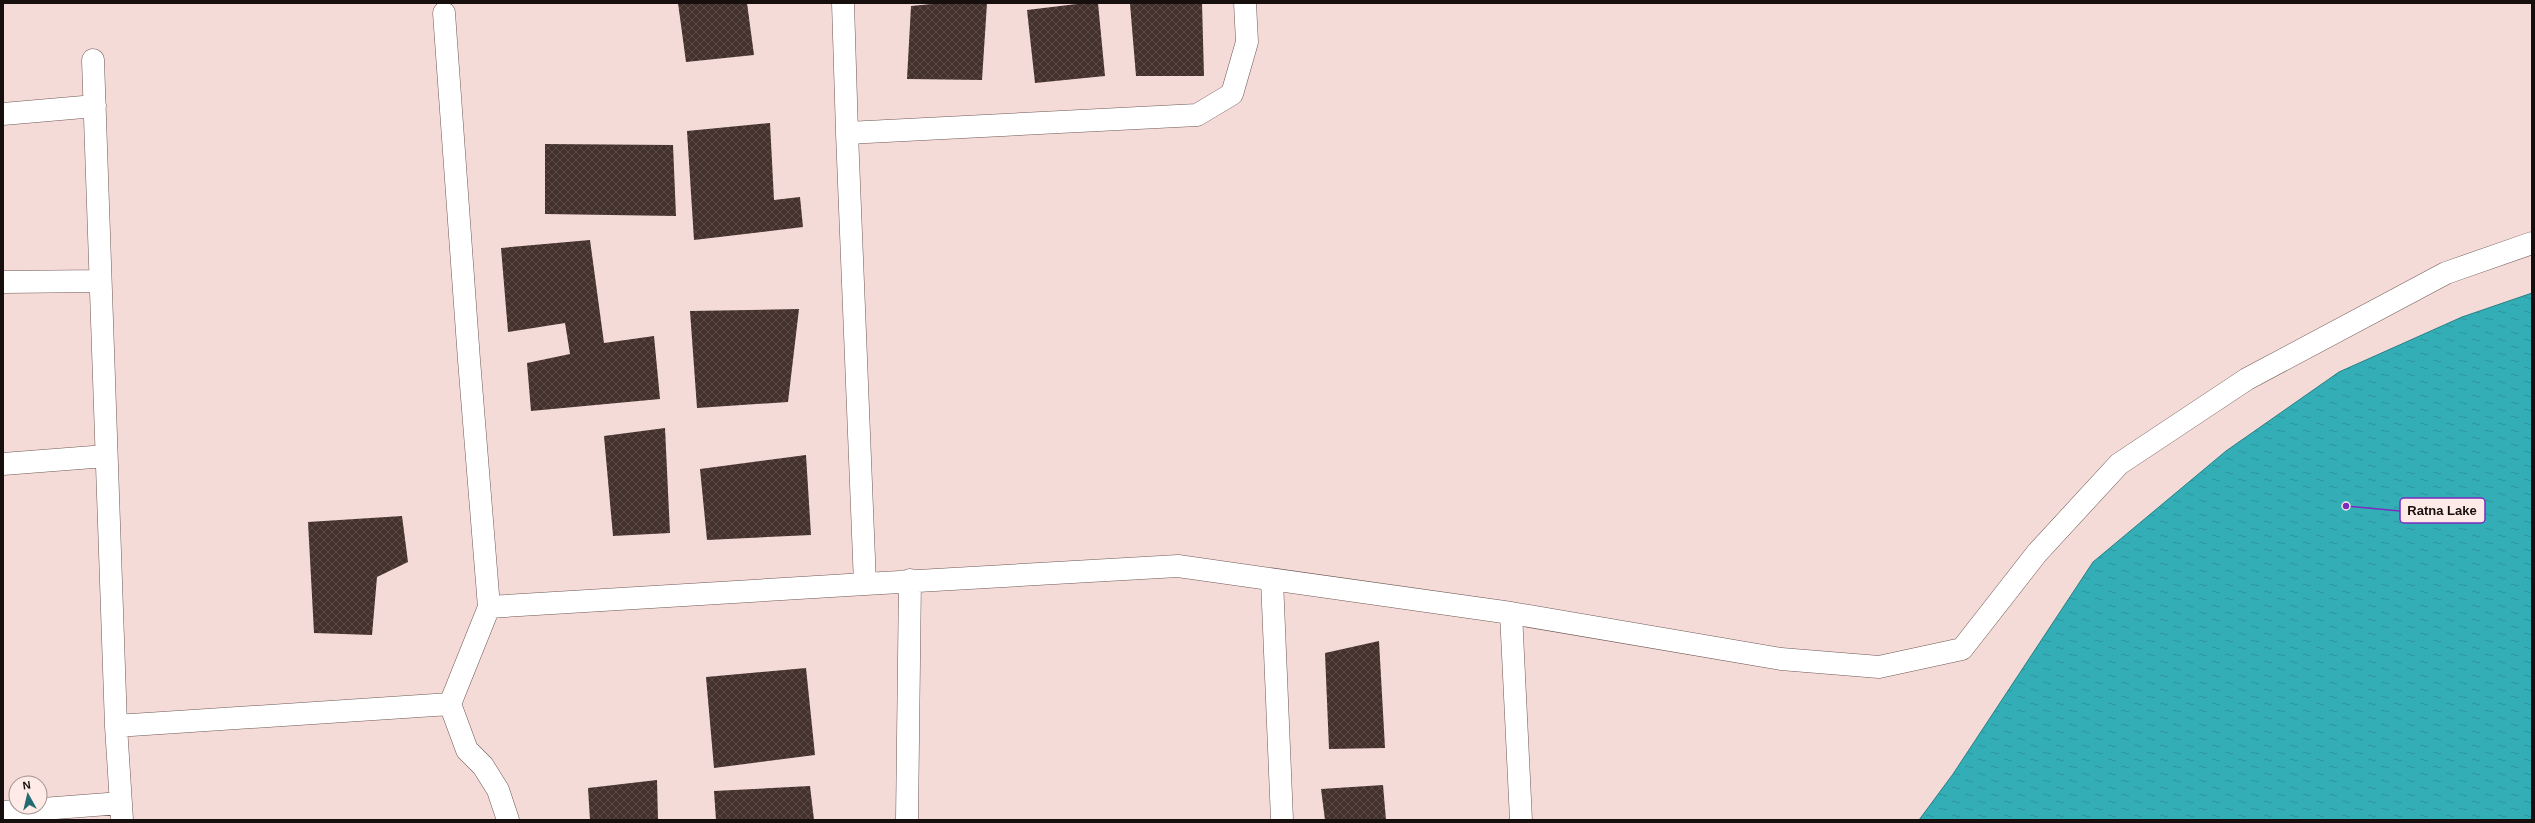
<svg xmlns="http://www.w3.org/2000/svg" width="2535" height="823" font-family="Arial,sans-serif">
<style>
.water{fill:url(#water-ripples);stroke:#2b7e83}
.building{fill:url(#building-cross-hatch)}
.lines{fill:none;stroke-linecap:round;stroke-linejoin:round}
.street-casing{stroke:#6e5855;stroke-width:23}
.street{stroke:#fff;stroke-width:22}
.leader{fill:none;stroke:#7b2cbf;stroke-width:1.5}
.callout-dot{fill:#7b2cbf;stroke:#feeae6;stroke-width:1.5}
.callout{fill:#feeae6;stroke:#7b2cbf;stroke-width:1.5}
.callout-label{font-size:13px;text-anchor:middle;font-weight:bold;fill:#170f0d}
</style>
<defs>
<pattern id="water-ripples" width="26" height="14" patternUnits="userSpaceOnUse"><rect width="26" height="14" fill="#33aeb6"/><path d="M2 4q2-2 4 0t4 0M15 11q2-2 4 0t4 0" fill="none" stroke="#2c949b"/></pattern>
<pattern id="building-cross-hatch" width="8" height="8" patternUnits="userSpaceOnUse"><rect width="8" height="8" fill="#44312d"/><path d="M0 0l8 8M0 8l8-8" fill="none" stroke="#5b4c48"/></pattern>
</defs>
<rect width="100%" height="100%" fill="#f5dbd7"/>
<!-- water -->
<path class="water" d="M2532 293V820H1919L1953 774 2093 562 2226 451 2339 372 2462 317Z"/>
<!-- building -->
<path class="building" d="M678 3H747L754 55 686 62Z
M942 3H987L982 80 907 79 911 6Z
M1085 3H1098L1105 76 1035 83 1027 10Z
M1140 3H1202L1204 76H1136L1130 4Z
M770 123 774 200 800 197 803 227 694 240 687 131Z
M545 144 673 145 676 216 545 214Z
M590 240 604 343 654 336 660 399 531 411 527 363 570 354 565 323 508 332 501 248Z
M799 309 788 402 697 408 690 311Z
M665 428 670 533 613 536 604 436Z
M806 455 811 535 707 540 700 469Z
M402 516 408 562 377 577 372 635 314 633 308 522Z
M1379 641 1385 748 1329 749 1325 653Z
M806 668 815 755 714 768 706 677Z
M657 780 658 820H590L588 788Z
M1383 785 1386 820H1325L1321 789Z
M810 786 814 820H716L714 791Z"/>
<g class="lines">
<defs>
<path id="street" d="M843 3 847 133
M1245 3 1247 42 1232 94 1197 115 847 133 865 584 1178 566 1511 613 1781 659 1879 667 1962 649 2037 553 2119 464 2247 379 2446 273 2532 243
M93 60 116 726
M3 114 95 106
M3 282 100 281
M3 464 106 456
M1272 580 1282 820
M489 607 865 584
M1511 613 1521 820
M450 704 467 750 483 766 498 790 508 820
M3 812 121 803
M122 820 116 726 450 704 489 607 469 360 444 13
M907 820 910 580"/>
</defs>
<!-- street casing -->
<use href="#street" class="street-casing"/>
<!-- street -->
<use href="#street" class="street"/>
</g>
<!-- callouts -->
<path class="leader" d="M2346 506L2400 511"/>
<circle class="callout-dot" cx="2346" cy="506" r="4"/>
<rect class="callout" x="2400" y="498" width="85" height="25" rx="4"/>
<g class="callout-label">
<text x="2442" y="515">Ratna Lake</text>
</g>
<!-- border -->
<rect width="2535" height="823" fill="none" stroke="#170f0d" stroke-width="8"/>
<!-- north arrow -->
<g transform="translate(28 795) rotate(352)"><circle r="19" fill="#feeae6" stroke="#a2928f"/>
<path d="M0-3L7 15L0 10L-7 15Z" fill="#216c71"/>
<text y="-6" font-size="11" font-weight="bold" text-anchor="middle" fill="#170f0d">N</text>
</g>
</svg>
